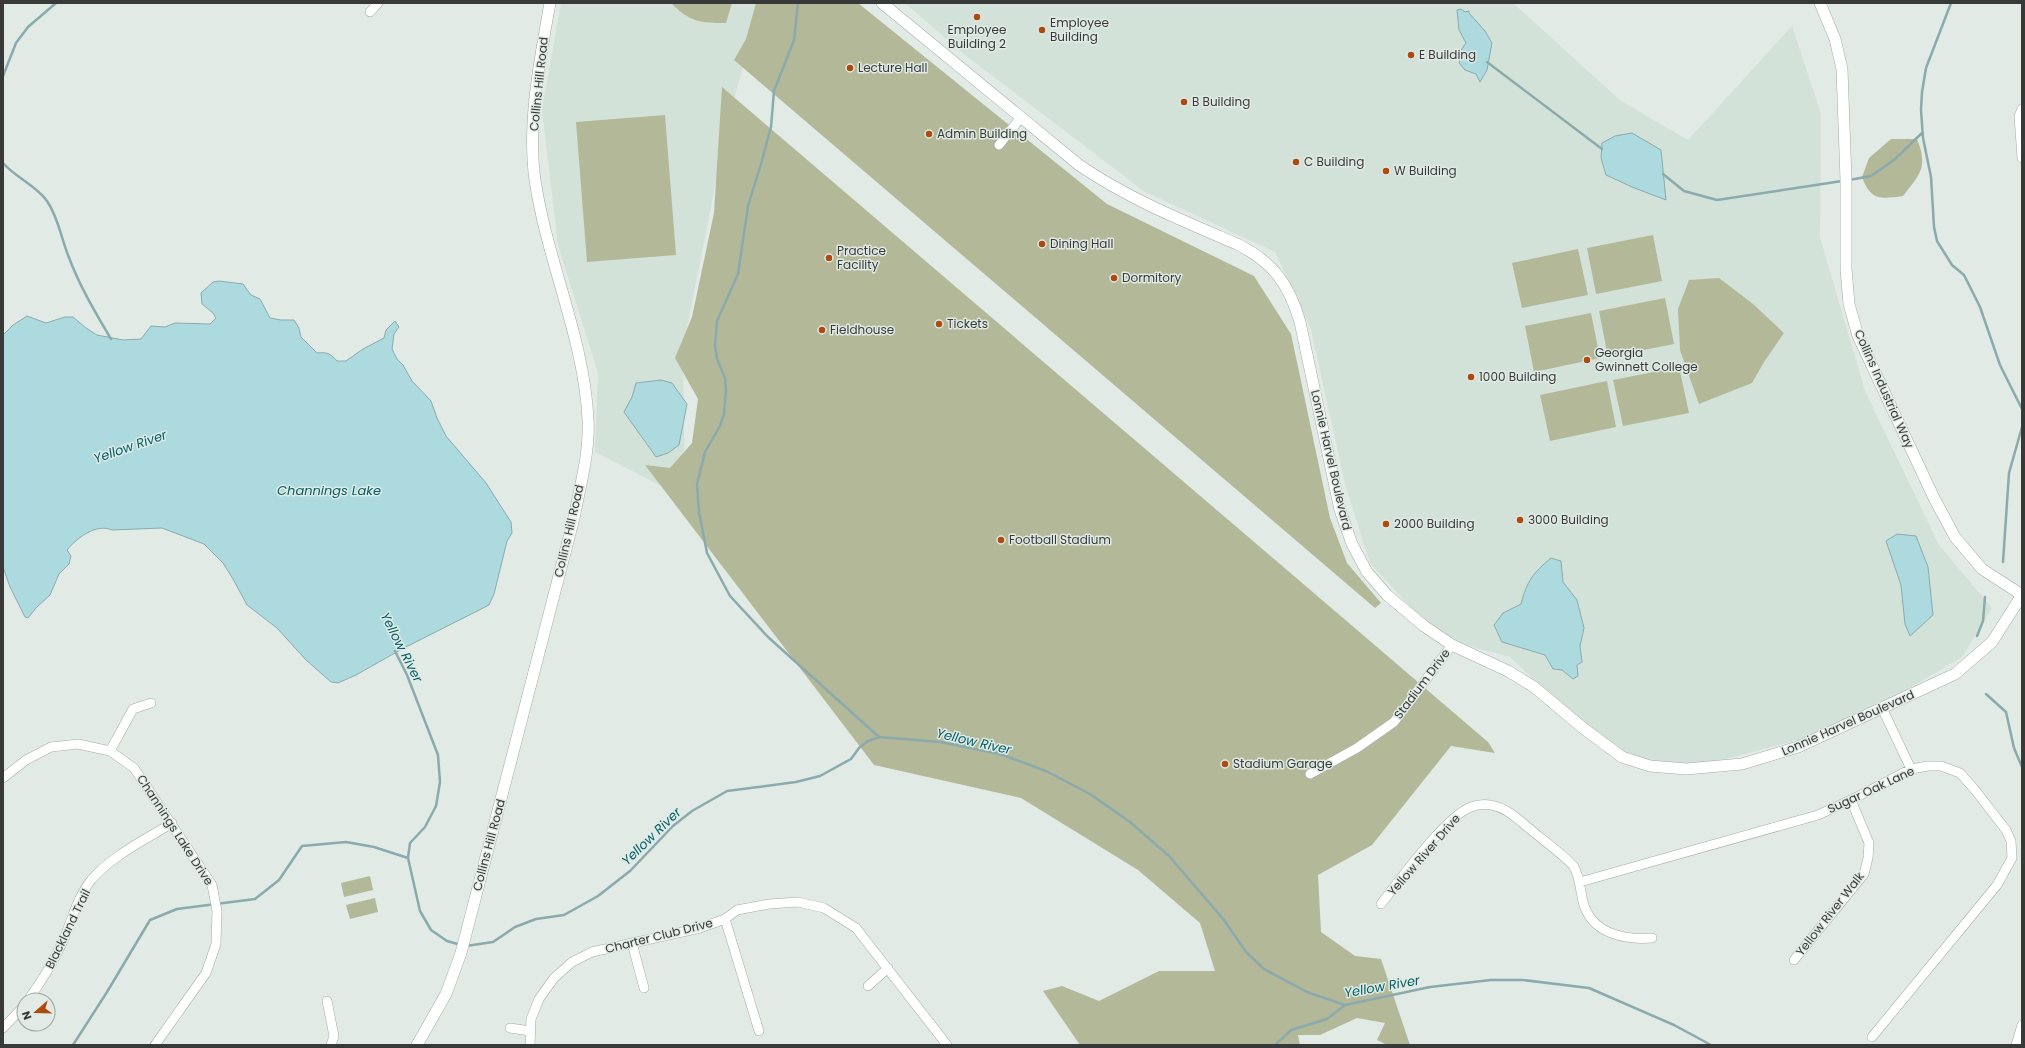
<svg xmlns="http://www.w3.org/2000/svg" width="2025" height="1048" font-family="Poppins,sans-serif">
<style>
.built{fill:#d2e2d8}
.green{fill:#b3b899}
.water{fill:#addadf;stroke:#8aaaad}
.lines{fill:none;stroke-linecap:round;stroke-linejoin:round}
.stream{stroke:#8aaaad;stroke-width:2.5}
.minor-casing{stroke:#a3aba6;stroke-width:10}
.tertiary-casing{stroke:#a3aba6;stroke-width:12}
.minor{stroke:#fff;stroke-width:9}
.tertiary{stroke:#fff;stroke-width:11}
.poi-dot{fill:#ad4a0f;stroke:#e1eae5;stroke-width:1.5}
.labels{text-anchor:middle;stroke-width:3;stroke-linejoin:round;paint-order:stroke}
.poi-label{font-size:12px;fill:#373a38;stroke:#e1eae5;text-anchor:start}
.street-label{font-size:12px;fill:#373a38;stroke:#e1eae5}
.water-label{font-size:13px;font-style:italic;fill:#006069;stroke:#e1eae5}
</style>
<rect width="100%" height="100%" fill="#e1eae5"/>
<!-- built -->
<path class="built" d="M561 3H760L727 126 683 348 685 498 595 452 598 373 558 245 542 110Z
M905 3H1513L1621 101 1688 140 1792 26 1821 114 1820 237 1865 391 1939 545 1992 608 1962 657 1841 729 1675 772 1609 751 1510 657 1439 638 1370 563 1345 484 1311 329 1275 252 1145 192 965 55Z"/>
<!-- green -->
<path class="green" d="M671 3H732L726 23C700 23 690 22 671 3Z
M756 3H858L1107 204 1254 276 1291 334 1330 518 1347 563 1381 603 1375 608 734 60 746 39Z
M722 87 1488 742 1495 753 1451 746 1372 845 1318 875 1321 932 1355 956 1381 959 1410 1045H1387L1377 1040 1385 1023 1357 1018 1320 1035H1298L1300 1045H1080L1043 991 1062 986 1099 1001 1159 971H1215L1200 923 1138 870 1021 798 874 765 645 465 670 468 692 443 698 399 675 358 692 317 714 213Z
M665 115 676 255 587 262 576 122Z
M1891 139H1917C1928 167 1921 173 1903 196 1880 199 1871 201 1862 177L1869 158Z
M1653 235 1662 281 1596 294 1587 248Z
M1578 249 1588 295 1522 308 1512 263Z
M1719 278 1753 304 1784 333 1764 362 1752 383 1699 404 1680 350 1678 309 1689 280Z
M1665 298 1674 344 1608 357 1599 311Z
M1591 313 1600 358 1534 372 1525 326Z
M1679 367 1689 413 1623 426 1613 380Z
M1607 381 1616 427 1550 441 1540 395Z
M370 876 373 890 344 897 341 883Z
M375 898 378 912 350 919 346 905Z"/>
<!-- water -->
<path class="water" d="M1461 9 1465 12 1469 11V13L1485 31 1492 43 1487 70 1480 82 1476 74 1465 70 1459 63 1460 61 1456 57 1466 43 1459 30 1457 10Z
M1632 133 1661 150 1666 200 1632 187 1606 175 1601 158 1602 143 1615 136Z
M219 281 243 284 251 295 260 299 270 318 281 320H294L299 328 301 337 317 353C327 352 330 353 337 361H346L363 349 384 338 386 330 395 321 399 327 394 334 392 349 397 359 403 365 412 381 431 401 437 418 446 436 486 483 511 522 512 533 507 541 494 594 489 605 402 649 356 675 338 683 331 682 306 660 277 628 247 605 233 579 223 563 204 544 162 528 112 530C96 523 77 538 67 550L71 556 69 564 59 574 50 595 36 608 28 618 25 617 10 587 3 567V335L13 325 27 316 46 323 65 317H73L86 328 97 335 123 340 141 339 151 326 165 327 175 323 210 324 216 318 213 313 202 304 201 293 213 282Z
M661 380 672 383 687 404 679 445 668 453 656 457 624 412 632 397 636 383Z
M1897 534 1916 536 1928 567 1933 615 1910 636 1905 624 1901 585 1886 541Z
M1551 558 1561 561 1563 582 1577 600 1584 628 1580 646 1582 662 1577 665 1578 676 1573 679 1562 670 1553 669 1545 655 1502 642 1494 625 1503 613 1521 604C1527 581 1533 573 1551 558Z"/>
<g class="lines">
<!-- stream -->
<path class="stream" d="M798 3 794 40 774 91 771 127 761 164 748 206 738 274 717 321 715 345 717 359 725 378 726 390 724 414 720 426 705 452 697 484 699 512 707 553 730 596 768 637 879 737
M1951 3 1926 68 1922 92 1921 110 1923 138 1931 177 1934 227 1937 241 1952 265 1964 275 1980 307 2000 365 2022 409
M1487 62 1602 149
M3 76 16 43 28 27 56 3
M3 163C16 178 36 185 47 201 58 217 61 237 68 255 79 285 95 312 111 339
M1663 174 1684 191 1717 200 1842 181
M1849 180 1871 176 1894 160 1922 133
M2003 562 2009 473 2022 427
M1977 636 1983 621 1985 597
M395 651 407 675 438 755 440 782 436 806 425 827 410 843 408 858 420 911 431 930 447 941 461 945
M1986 694 2006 712 2014 748 2022 767
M466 946 493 942 515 927 536 919 564 915 598 896 630 871 673 826 692 811 727 791 796 782 820 776 851 759 859 748 868 741 879 737 940 742 1000 754 1046 771 1090 794 1130 822 1169 856 1224 920 1246 952 1264 969 1307 992 1345 1005 1430 987 1491 980H1523L1589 988 1674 1025 1711 1045
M73 1045 107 992 150 920 177 909 255 899 279 880 302 846 346 842 374 847 408 858
M1275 1045 1291 1030 1327 1019 1345 1005"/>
<defs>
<path id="minor" d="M370 12 378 3
M2022 109 2019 116 2022 158
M999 145 1021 117
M1882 708 1911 769
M110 751 133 709 151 703
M1310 774 1357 748 1394 722 1452 645
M3 778 26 760 51 747 78 744 110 751 134 768 212 885 217 911 216 944 206 973 155 1045
M1580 882 1818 815 1857 797 1911 769 1928 766H1941L1960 773 1975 790 2006 830 2011 841 2012 858 1997 885 1872 1037
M1381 904C1399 881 1447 815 1471 807 1479 804 1487 804 1495 806 1508 809 1520 821 1530 829 1539 837 1569 859 1574 867 1581 879 1580 895 1585 908 1596 935 1627 940 1652 938
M725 919 759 1031
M632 943 644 988
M1794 960 1864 874 1868 858 1869 843 1851 800
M868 986 888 968
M28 1000C42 981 54 961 64 939 72 919 78 896 92 879 113 855 145 840 172 823
M327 1001 334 1036 331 1045
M3 1028 24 1006
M510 1028 530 1031
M530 1045 531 1019 539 999 554 978 572 962 592 952 700 928 725 919 737 910 769 904 798 902 824 908 856 928 947 1045
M2016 1045 2022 1025"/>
<path id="tertiary" d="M882 3 1079 165C1129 199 1181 220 1237 244 1273 262 1289 284 1300 322L1340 510 1352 544 1367 572 1387 595 1424 626 1452 645 1508 671 1534 687 1583 728 1622 757 1650 766 1686 769 1742 764 1798 747 1955 674 1992 642 2022 595
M1820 3 1835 39 1842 69 1846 180V269L1849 304 1858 336 1934 498 1955 537 1982 569 2022 595
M417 1045 446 994 461 953 574 518C580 486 590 452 588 419 584 338 547 261 535 180 527 123 540 59 550 3"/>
</defs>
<!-- minor casing -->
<use href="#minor" class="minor-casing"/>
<!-- tertiary casing -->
<use href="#tertiary" class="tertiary-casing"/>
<!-- minor -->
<use href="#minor" class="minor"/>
<!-- tertiary -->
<use href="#tertiary" class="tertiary"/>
</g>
<!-- markers -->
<g class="poi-dot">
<circle cx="977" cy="17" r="4"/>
<circle cx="1042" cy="30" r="4"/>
<circle cx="1411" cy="55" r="4"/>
<circle cx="850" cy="68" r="4"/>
<circle cx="1184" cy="102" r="4"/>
<circle cx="929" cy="134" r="4"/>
<circle cx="1296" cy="162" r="4"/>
<circle cx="1386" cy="171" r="4"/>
<circle cx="1042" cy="244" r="4"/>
<circle cx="829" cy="258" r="4"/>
<circle cx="1114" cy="278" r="4"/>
<circle cx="939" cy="324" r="4"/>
<circle cx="822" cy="330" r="4"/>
<circle cx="1587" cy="360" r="4"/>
<circle cx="1471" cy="377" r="4"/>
<circle cx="1520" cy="520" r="4"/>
<circle cx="1386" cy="524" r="4"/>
<circle cx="1001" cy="540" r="4"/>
<circle cx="1225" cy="764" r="4"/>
</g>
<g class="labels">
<!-- poi labels -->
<g class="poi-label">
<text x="1050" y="27">Employee<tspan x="1050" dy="14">Building</tspan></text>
<text x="977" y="34" text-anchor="middle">Employee<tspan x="977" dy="14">Building 2</tspan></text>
<text x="1419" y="59">E Building</text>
<text x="858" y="72">Lecture Hall</text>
<text x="1192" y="106">B Building</text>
<text x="937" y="138">Admin Building</text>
<text x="1304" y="166">C Building</text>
<text x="1394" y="175">W Building</text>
<text x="1050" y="248">Dining Hall</text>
<text x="837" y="255">Practice<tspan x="837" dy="14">Facility</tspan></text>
<text x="1122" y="282">Dormitory</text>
<text x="947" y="328">Tickets</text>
<text x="830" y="334">Fieldhouse</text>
<text x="1595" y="357">Georgia<tspan x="1595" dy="14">Gwinnett College</tspan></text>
<text x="1479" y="381">1000 Building</text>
<text x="1528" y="524">3000 Building</text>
<text x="1394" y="528">2000 Building</text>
<text x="1009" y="544">Football Stadium</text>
<text x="1233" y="768">Stadium Garage</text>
</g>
<!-- street labels -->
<g class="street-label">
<text transform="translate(539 84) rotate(-84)" y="4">Collins Hill Road</text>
<text transform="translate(1884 389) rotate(66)" y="4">Collins Industrial Way</text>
<text transform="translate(1331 460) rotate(77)" y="4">Lonnie Harvel Boulevard</text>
<text transform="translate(569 531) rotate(-77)" y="4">Collins Hill Road</text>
<text transform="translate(1422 684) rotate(-53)" y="4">Stadium Drive</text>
<text transform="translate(1848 723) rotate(-24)" y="4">Lonnie Harvel Boulevard</text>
<text transform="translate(1871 790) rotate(-25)" y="4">Sugar Oak Lane</text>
<text transform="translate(175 830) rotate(57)" y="4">Channings Lake Drive</text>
<text transform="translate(489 845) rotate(-75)" y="4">Collins Hill Road</text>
<text transform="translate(1424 855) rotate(-49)" y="4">Yellow River Drive</text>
<text transform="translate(1830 914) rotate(-52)" y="4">Yellow River Walk</text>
<text transform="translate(68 929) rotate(-64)" y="4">Blackland Trail</text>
<text transform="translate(659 936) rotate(-14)" y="4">Charter Club Drive</text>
</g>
<!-- water labels -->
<g class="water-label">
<text transform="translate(130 446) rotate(-19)" y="5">Yellow River</text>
<text x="329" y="495">Channings Lake</text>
<text transform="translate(402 647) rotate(63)" y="5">Yellow River</text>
<text transform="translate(974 741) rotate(13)" y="5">Yellow River</text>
<text transform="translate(651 836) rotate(-44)" y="5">Yellow River</text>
<text transform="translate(1382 986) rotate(-10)" y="5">Yellow River</text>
</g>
</g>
<!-- border -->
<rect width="2025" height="1048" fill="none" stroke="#373a38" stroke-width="8"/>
<!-- north arrow -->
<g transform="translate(36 1012) rotate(250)"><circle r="19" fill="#e1eae5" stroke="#9da4a0"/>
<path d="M0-3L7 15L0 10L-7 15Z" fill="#ad4a0f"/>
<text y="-6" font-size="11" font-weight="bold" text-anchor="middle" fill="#373a38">N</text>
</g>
</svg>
